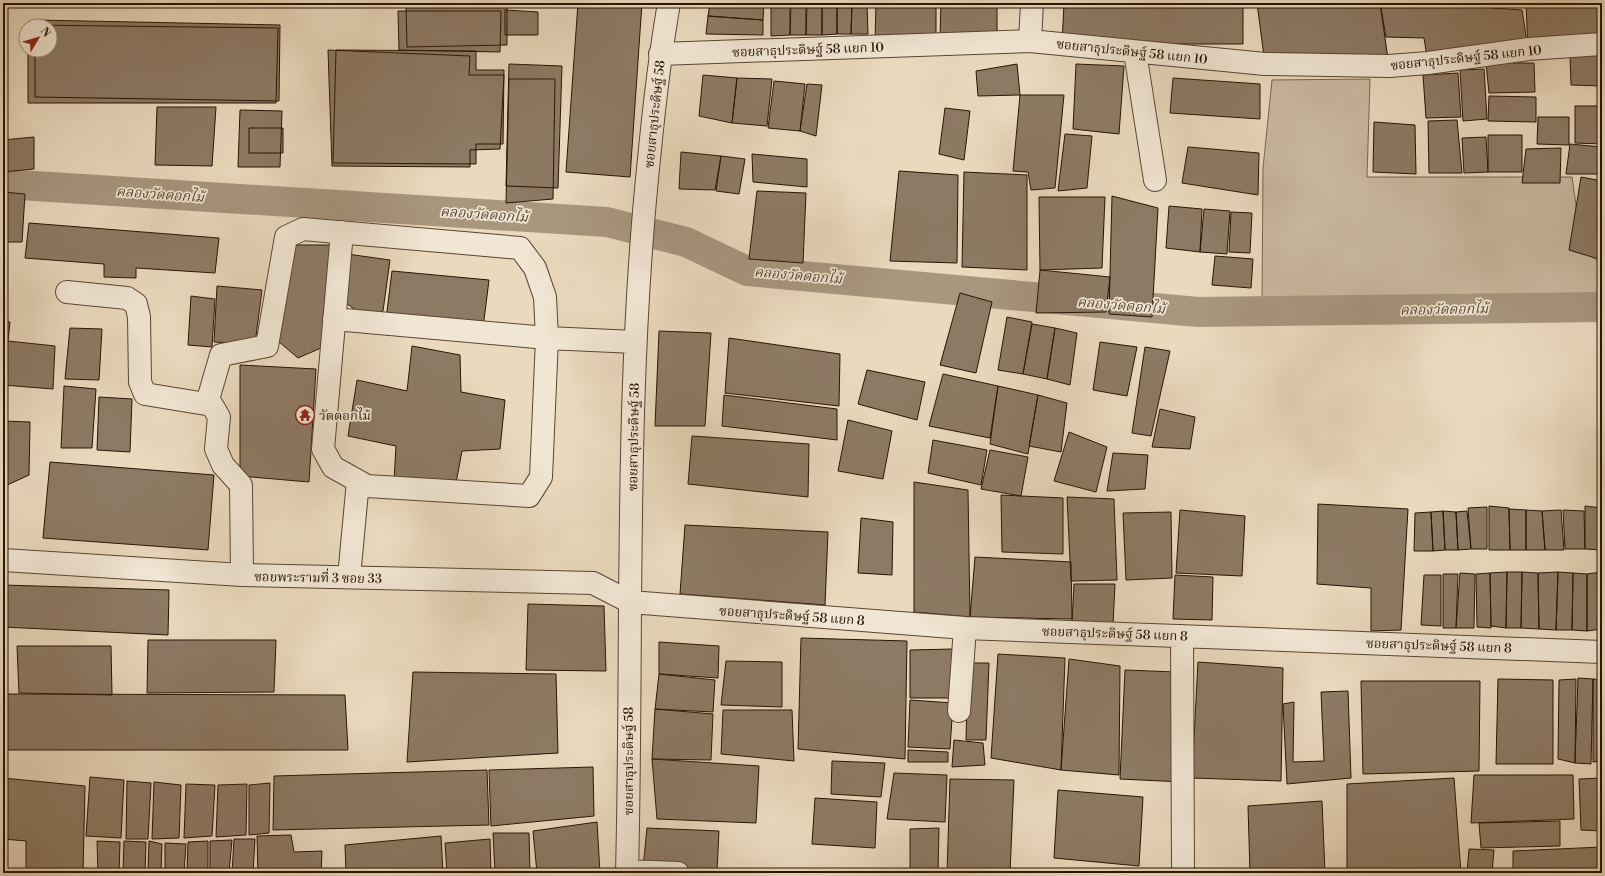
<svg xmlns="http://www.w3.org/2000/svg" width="1605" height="876" font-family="'Libre Bodoni','Noto Serif Thai',serif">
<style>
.green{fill:#c9b89e;stroke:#796651}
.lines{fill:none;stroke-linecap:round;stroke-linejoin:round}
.canal{stroke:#a8967e;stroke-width:30}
.building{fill:#8d7a64;stroke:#291404}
.minor-casing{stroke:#594532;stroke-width:24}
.minor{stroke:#f1e6d4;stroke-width:22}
.labels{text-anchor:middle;stroke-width:3.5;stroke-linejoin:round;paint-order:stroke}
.street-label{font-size:13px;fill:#291404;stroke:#f1e6d4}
.poi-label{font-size:13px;fill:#291404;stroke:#f1e6d4;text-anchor:start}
.water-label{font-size:14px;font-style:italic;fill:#5c4835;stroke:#f1e6d4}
</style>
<rect width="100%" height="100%" fill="#ead9bd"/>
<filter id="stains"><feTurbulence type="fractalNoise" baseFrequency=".005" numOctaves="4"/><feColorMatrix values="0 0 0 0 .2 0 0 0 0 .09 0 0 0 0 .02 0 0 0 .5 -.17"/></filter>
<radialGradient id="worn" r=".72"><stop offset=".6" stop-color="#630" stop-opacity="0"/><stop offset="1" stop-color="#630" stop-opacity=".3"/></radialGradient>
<!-- green -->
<path class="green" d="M1370 79 1367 177H1572L1582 247 1602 266V306L1262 304 1263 168 1272 80Z"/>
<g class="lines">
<!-- canal -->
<path class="canal" d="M3 184 607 222 686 242 747 271 1198 312 1602 307"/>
</g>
<!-- building -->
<path class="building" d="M30 3H199V5L30 4Z
M302 3H560V4Z
M507 3V45L407 47 406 4Z
M578 3H642L630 177 566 172Z
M710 3 764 4 763 20 708 16Z
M771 3H790V35L771 36Z
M791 3H806V35H790Z
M807 3H822V35H806Z
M822 3H837V34L822 35Z
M837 3H852L851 34H837Z
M852 3H867L868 34H851Z
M876 3H936V38L875 41Z
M941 3H997V34L940 37Z
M1064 3H1243V44H1062Z
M1257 3H1380L1389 66 1265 64Z
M1380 3H1492L1493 8 1522 10 1528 49 1428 63 1424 38 1386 37Z
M1497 3H1523L1498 6Z
M1526 3H1602V44L1528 49Z
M505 10 538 12V35H505Z
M398 11H501L500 52 399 50Z
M708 16 763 20V35L706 34Z
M36 20 280 25 279 101 35 97V50H50V26H36Z
M28 25 278 28 276 103H28V50H50V26Z
M328 50 470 56 469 75H504L500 149 470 150V167L332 166Z
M336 50 476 51V70H504L503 144H476V164L333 163Z
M1602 55V86L1571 85 1570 56Z
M1486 63H1534L1535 92 1489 93Z
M509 64 562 66 558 188 506 186Z
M1017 64 1020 95 978 96 976 71Z
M1076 64 1124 66 1119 134 1073 129Z
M1484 69 1487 119 1463 121 1460 70Z
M1458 73 1461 117 1426 118 1423 75Z
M703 75 737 78 732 123 699 116Z
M737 78 772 79 767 126 732 123Z
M1173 78 1260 84V119L1170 113Z
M509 79H555L553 199 506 203Z
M774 81 805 84 800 131 768 128Z
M807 84 822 85 816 136 800 131Z
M1020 95H1064L1055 188 1031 190 1028 172 1013 171Z
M1489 96 1536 97V122L1488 121Z
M1575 106H1602V144L1575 143Z
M157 107H216L212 166 155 165Z
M945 108 970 111 964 160 939 154Z
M240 110 282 111 280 167H238Z
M1538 117H1569V145L1537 144Z
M1457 120 1462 173H1429L1428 121Z
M1374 122 1415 125 1416 174 1373 172Z
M249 128H283V153H249Z
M1065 134 1092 136 1087 188 1058 191Z
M1488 135H1522V172H1488Z
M34 137V169L3 172V140Z
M1486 137 1488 172 1464 173 1462 138Z
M1570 144 1602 147V174H1566Z
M1188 147 1259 153 1258 195 1182 183Z
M1561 148 1560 183H1522L1526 149Z
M681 152 721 156 715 190 679 189Z
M752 154 807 159V187L753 182Z
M721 156 745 159 739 194 716 191Z
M899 171 958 175 957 263 890 261Z
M964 172 1027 175V270L962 267Z
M1581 177 1602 181V260L1569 250Z
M757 191 806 193 803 263 749 259Z
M3 192 25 194 22 242H3Z
M1112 196 1158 208 1152 317 1109 314Z
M1039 197H1105L1102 268 1040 270Z
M1169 206 1202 209 1200 252 1166 248Z
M1204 209 1230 211 1227 254 1200 252Z
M1231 212 1252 213 1250 253 1229 252Z
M29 223 219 238 215 273 136 268V278L104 277V264L25 258Z
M289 245H331L321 348 298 358 278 341Z
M347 254 390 260 383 311 363 316 345 302Z
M1215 256 1253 259 1251 288 1212 285Z
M1040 270 1110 277 1106 312 1036 313Z
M392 271 489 280 483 328 386 319Z
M217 286 262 290 255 344 214 342Z
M960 293 992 302 976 373 940 365Z
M191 296 215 299 212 347 188 345Z
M1007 317 1032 322 1023 374 998 370Z
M3 321 10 322 8 341 55 346 53 389 3 385Z
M1032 324 1055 328 1047 379 1023 374Z
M70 328 102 329 99 380 65 379Z
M1055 328 1077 333 1070 385 1047 379Z
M659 331 711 333 705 426H655Z
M729 338 840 354 839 406 725 393Z
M1100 342 1137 347 1127 396 1093 390Z
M412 346 460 355 461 392 505 400 500 449 462 451 456 483 394 481 396 446 348 436 357 380 407 391Z
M1145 347 1170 351 1151 436 1132 433Z
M240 365 316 369 309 482 240 476Z
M867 370 925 382 917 420 858 404Z
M943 374 998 386 990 438 929 426Z
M64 386 96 389 92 448H61Z
M998 386 1038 395 1028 454 990 444Z
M724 395 837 409V440L722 426Z
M1038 395 1067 403 1061 452 1029 446Z
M99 397 132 399 130 452 97 450Z
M1160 409 1195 417 1190 449 1152 447Z
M848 420 892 431 883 479 838 471Z
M3 421 30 422 29 475 3 487Z
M1069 432 1107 447 1096 492 1054 481Z
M692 436 809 444 808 497 688 484Z
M933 440 987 450 981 485 928 473Z
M990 450 1028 457 1021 496 981 489Z
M1113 453 1148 455 1145 489 1107 491Z
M50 462 214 475 208 550 43 538Z
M914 482 968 490 970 617 914 612Z
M1001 495 1063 498V554L1002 552Z
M1067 497 1114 499 1117 580 1071 581Z
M1318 504 1408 509 1401 630 1371 631V588L1317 584Z
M1489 506 1509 508 1510 550H1489Z
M1585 506 1602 508V550L1585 549Z
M1487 507V549H1471L1468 508Z
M1509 509 1526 510V550H1510Z
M1180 510 1245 516 1242 576 1176 573Z
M1526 510 1542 511 1545 550H1526Z
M1561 510 1564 550H1545L1542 511Z
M1563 510 1584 511 1585 549H1565Z
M1443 511 1445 550 1433 551 1431 512Z
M1443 511 1456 512 1458 550H1445Z
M1467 511 1471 549 1458 550 1456 512Z
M1171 512 1172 578 1126 580 1123 513Z
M1431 512 1433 551H1414L1415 513Z
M861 518 893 522 892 575 858 573Z
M685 525 828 532 825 605 680 594Z
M975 557 1071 562 1072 619 970 617Z
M1507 572 1506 628 1491 626 1490 573Z
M1507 572H1522L1521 628H1506Z
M1522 572 1538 573 1539 629 1521 628Z
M1558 572 1556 630 1539 629 1538 573Z
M1558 572 1573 573 1572 630H1556Z
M1602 572V629L1587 631V574Z
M1460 573 1475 574 1474 628H1456Z
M1490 573 1491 628 1477 627 1476 574Z
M1573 573 1587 574V631L1572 630Z
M1443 574H1458L1456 628H1443Z
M1175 575 1213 577 1212 620 1173 619Z
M1424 575H1441V626L1421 625Z
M1074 584H1115L1113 625 1072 623Z
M3 585 169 590 168 635 3 627Z
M528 604 604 606 606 671 526 670Z
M801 638 907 641 905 759 798 749Z
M148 640H276L274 692 147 693Z
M659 642 719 646 718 678 659 674Z
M17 646H111L112 695 19 693Z
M953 649 950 698H910V650Z
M998 654 1065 658 1061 770 991 758Z
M1069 659 1120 666 1119 775 1061 770Z
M726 661 782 662V707L721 705Z
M1198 662 1283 668 1281 781 1192 778Z
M968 663H989L986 740H966Z
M1125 670 1176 672 1183 782 1120 779Z
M413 672 556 674 558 753 407 762Z
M659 674 715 680 713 712 655 709Z
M1578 678 1593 679 1591 764 1575 763Z
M1498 679 1553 680V764H1496Z
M1576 679 1575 763 1558 759 1559 680Z
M1593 679 1602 680V761L1593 762Z
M1361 681H1480L1479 771 1363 774Z
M1348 691 1351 778 1287 784 1283 704 1294 702 1293 762 1324 761 1321 692Z
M3 694 345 695 348 750H3Z
M910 700 953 703 950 749 908 747Z
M655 709 713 714 711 760 652 759Z
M723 710H792L794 761 721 754Z
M954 740 983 743 985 765 952 767Z
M908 750 948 752V762H908Z
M652 759 759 766 756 823 657 819Z
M832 761 885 763 881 797 831 794Z
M593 767 594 816 491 826 489 770Z
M487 770 489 825 273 830 274 776Z
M894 773 947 775 945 822 887 819Z
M1474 775H1573L1574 819 1471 823Z
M90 777 124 780 121 838 86 836Z
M3 778 85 786 83 873H26V841L3 839Z
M1454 778 1461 873H1347V784Z
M1602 778V831L1581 830 1579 779Z
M950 779 1014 780 1010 873H947Z
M127 781 151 783 148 839H126Z
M154 782 181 785 179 838 152 839Z
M270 783 269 833 249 835V785Z
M186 784 215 785 212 836 184 838Z
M247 784 246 835 216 837 218 785Z
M1058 790 1143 797 1139 866 1054 858Z
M815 798 877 802 875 848 812 844Z
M1322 801 1325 873H1250L1248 806Z
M1560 821V846L1481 848 1479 823Z
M597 822 600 873H537L533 831Z
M647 828 719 831 717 870 643 868Z
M939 828 938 873H910V829Z
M493 833H529L530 873H495Z
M291 835 294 852 322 851 321 873H258L257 836Z
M441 836 443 873H346L345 845Z
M234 839H255L253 873H232Z
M490 839 491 873H447L445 843Z
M232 840 229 873H210V841Z
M97 841 120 842 119 873H98Z
M124 841 146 842 145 873H123Z
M149 841 162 844 161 873H148Z
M208 841V873H187L188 842Z
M165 843 186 844 184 873H165Z
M1602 847V873H1513V851Z
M1469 849 1494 850 1492 873H1467Z"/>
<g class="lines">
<defs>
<path id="minor" d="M1030 41 1032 3
M1135 52 1155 180
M660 54 1030 41 1265 64 1389 66 1428 63 1528 49 1602 44
M67 292 127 298 136 304 139 317 140 382 145 394 212 405 219 417 216 449 223 465 241 485 242 575
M334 319 547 338 635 342
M207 403 221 355 267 346 286 237 303 229 520 248 535 268 545 297 547 338 541 477 529 496 367 486 333 467 323 449 342 232
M3 560 242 575 593 583 630 602 965 628 1602 652
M349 577 358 481
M1182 636 1183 873
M959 711 965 628
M627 871 678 873
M627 873C633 635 624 396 649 159 654 107 660 55 669 3"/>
</defs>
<!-- minor casing -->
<use href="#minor" class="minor-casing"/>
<!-- minor -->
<use href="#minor" class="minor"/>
</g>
<!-- icons -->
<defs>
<symbol id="temple-ring" viewBox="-11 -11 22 22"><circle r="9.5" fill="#f1e6d4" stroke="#8f2418" stroke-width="1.5"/><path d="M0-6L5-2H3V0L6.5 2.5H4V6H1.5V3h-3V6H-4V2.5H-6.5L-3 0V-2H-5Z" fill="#8f2418"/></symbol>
</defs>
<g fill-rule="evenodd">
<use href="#temple-ring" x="294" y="404" width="22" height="22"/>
</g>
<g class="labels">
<!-- street labels -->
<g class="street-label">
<text transform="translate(808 49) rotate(-2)" y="5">ซอยสาธุประดิษฐ์ 58 แยก 10</text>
<text transform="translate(1132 51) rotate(6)" y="5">ซอยสาธุประดิษฐ์ 58 แยก 10</text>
<text transform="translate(1466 57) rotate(-6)" y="5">ซอยสาธุประดิษฐ์ 58 แยก 10</text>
<text transform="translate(654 114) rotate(-84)" y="5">ซอยสาธุประดิษฐ์ 58</text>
<text transform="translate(633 437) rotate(-89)" y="5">ซอยสาธุประดิษฐ์ 58</text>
<text transform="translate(318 577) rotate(1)" y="5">ซอยพระรามที่ 3 ซอย 33</text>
<text transform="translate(792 615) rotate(4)" y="5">ซอยสาธุประดิษฐ์ 58 แยก 8</text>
<text transform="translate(1115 633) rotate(2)" y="5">ซอยสาธุประดิษฐ์ 58 แยก 8</text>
<text transform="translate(1439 645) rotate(2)" y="5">ซอยสาธุประดิษฐ์ 58 แยก 8</text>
<text transform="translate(628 761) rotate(-90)" y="5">ซอยสาธุประดิษฐ์ 58</text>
</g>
<!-- poi labels -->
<g class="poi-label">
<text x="319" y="420">วัดดอกไม้</text>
</g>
<!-- water labels -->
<g class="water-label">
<text transform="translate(160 194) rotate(4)" y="5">คลองวัดดอกไม้</text>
<text transform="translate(484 214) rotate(4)" y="5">คลองวัดดอกไม้</text>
<text transform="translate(798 275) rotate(5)" y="5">คลองวัดดอกไม้</text>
<text transform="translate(1121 305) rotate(5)" y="5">คลองวัดดอกไม้</text>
<text transform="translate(1444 309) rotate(-1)" y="5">คลองวัดดอกไม้</text>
</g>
</g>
<!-- margin -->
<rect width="1605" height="876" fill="none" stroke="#ead9bd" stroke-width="16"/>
<rect x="4" y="4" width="1597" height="868" fill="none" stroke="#291404" stroke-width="2"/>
<rect x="8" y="8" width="1589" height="860" fill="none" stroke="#291404"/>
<!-- north arrow -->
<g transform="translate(38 38) rotate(52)"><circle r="19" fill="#f1e6d4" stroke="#a19281"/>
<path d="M0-3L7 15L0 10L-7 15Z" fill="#8f2418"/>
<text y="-6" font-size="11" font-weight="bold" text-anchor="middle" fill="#291404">N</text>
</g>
<rect width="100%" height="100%" filter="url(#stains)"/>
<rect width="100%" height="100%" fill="url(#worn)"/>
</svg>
